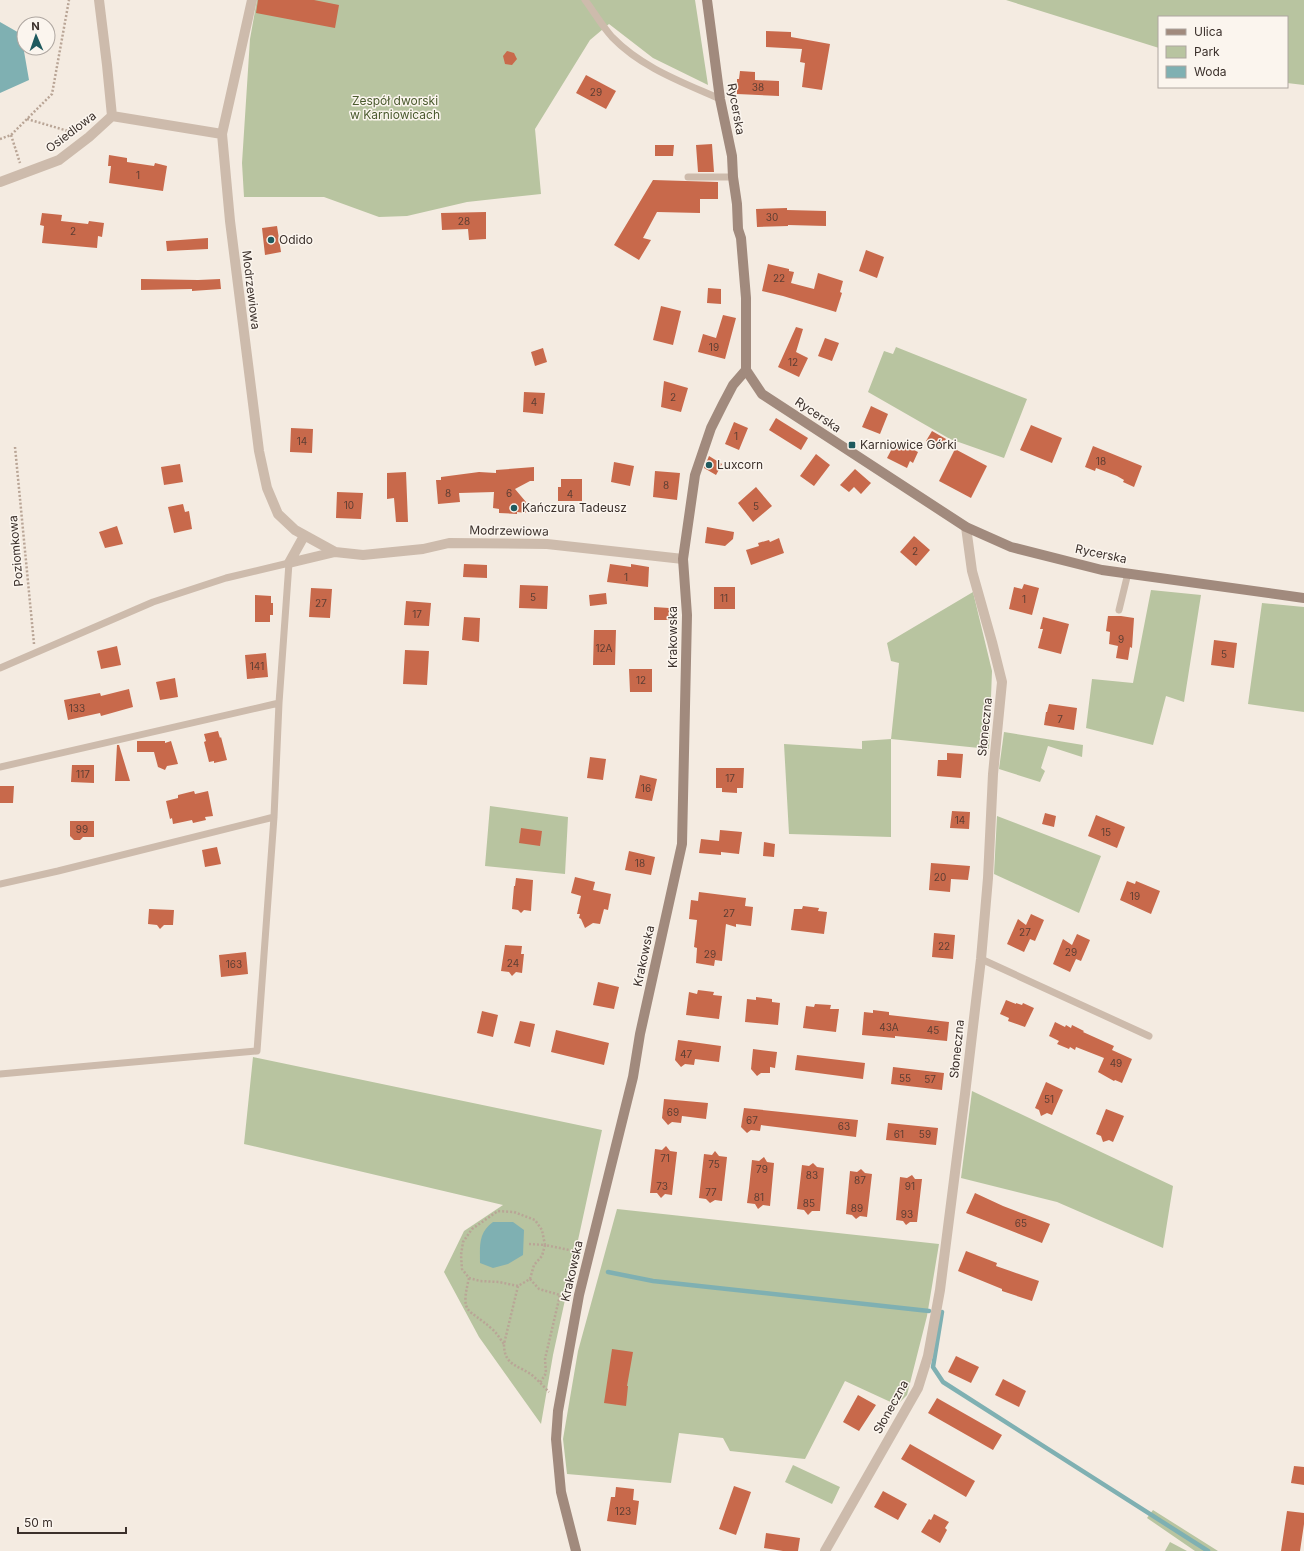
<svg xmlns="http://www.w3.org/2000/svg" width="1304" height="1551" font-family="Inter,sans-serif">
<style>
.green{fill:#b8c4a0}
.water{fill:#7fb0b2}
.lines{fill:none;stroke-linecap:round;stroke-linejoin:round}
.stream{stroke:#7fb0b2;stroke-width:4.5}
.building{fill:#c8694b}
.path{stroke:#b9a596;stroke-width:2.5;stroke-dasharray:2 2;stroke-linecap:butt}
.lane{stroke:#cdbbac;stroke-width:7}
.street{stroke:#cdbbac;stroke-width:10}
.secondary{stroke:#a18a7d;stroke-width:10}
.poi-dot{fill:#1f5a5e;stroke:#fbf5ee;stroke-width:1.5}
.labels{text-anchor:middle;stroke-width:3;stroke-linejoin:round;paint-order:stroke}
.number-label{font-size:10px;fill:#5e3e33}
.park-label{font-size:12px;fill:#4a5a2e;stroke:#fbf5ee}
.street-label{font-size:12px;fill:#3b302b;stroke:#fbf5ee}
.poi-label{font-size:12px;fill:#3b302b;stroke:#fbf5ee;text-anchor:start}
</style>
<rect width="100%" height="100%" fill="#f4ebe1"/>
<!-- green -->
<path class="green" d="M257 0H695L708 85 653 58 609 24 590 40 535 129 541 194 467 202 407 216 379 217 324 197H244L242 163 250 39Z
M1006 0H1304V85L1287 83V17H1159V48Z
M896 347 1027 399 1004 458 950 439 868 392 884 351 893 354Z
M1151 590 1201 595 1184 702 1166 696 1153 745 1086 728 1092 679 1133 683Z
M973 592 992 671 989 749 891 739V837L789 834 784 744 862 749V741L891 739 899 663 891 661 887 643Z
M1262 603 1304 607V712L1248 704Z
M1004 732 1083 745 1082 757 1048 746 1041 768 1045 771 1040 782 999 769Z
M490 806 568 817 565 874 485 866Z
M997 816 1101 856 1079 913 994 874Z
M253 1057 602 1130 553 1355 541 1424 479 1337 444 1272 464 1231 503 1205 244 1144Z
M972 1091 1173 1186 1163 1248 1057 1202 961 1178Z
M617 1209 939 1244 927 1316 907 1395 897 1405 845 1381 805 1459 730 1451 723 1438 679 1433 671 1483 567 1474 563 1439 578 1351Z
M793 1465 840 1487 832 1504 785 1482Z
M1153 1510 1218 1551H1195L1147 1518Z
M1170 1542 1187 1551H1165Z"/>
<!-- water -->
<path class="water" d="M0 22 21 34 29 80 0 93Z
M493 1222H513L524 1230 523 1255 508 1264 493 1268 480 1263C480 1246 478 1233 493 1222Z"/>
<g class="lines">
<!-- stream -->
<path class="stream" d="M608 1272 653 1281 929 1311
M942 1312 933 1367 943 1382 1208 1551"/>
</g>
<!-- building -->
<path class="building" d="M258 0H314L339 5 335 28 256 13Z
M766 31 791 32V37L830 44 822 90 802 87 805 63 800 62 802 49 766 47Z
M507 51 514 53 517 59 512 65 505 64 503 56Z
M740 71 755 72V80L779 81V96L737 94V79H739Z
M586 75 616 91 606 109 576 93Z
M712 144 714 172H698L696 145Z
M655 145H674L673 156H655Z
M109 155 127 158V162L154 166 155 163 167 166 163 191 109 183 111 166H108Z
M653 180 718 182V199H700V213L657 212 643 238 651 240 639 260 614 245Z
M787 208V210L826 211V226L788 225V226L757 227 756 209Z
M486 212V239L469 240 468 229 442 230 441 213Z
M42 213 62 215 61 221 88 224 89 221 104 223 102 237 98 236 97 248 42 243 44 226 40 225Z
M277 226 281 252 265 255 262 228Z
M208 238V249L167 251 166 241Z
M866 250 884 257 877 278 859 271Z
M768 264 789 269V271L794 272 791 283 814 289 818 273 843 281 840 292 842 293 836 312 783 296 762 291Z
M141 279 198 280 220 279 221 289 192 291V289L141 290Z
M708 288 721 289V304L707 303Z
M661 306 681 311 673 345 653 340Z
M723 315 736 318 725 359 698 352 703 334 716 338Z
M796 327 803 329 796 352 808 358 799 377 778 367Z
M825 338 839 343 832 361 818 356Z
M543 348 547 362 535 366 531 352Z
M664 381 688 388 681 412 661 407Z
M524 392 545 393 543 414 523 412Z
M871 406 888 414 880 434 862 427Z
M776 418 808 438 801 450 769 430Z
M734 422 748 428 739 450 725 444Z
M1031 425 1062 438 1052 463 1020 450Z
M291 428 313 429 312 453 290 452Z
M932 431 946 439 939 449 926 441Z
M896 441 918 452 913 463 910 461 907 468 887 458Z
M1093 446 1142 466 1134 487 1123 482 1124 480 1117 476 1096 468 1095 471 1085 467Z
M955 449 987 466 971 498 939 481Z
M816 454 830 465 814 486 800 476Z
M709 456 722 464 716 475 704 468Z
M614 462 634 466 630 486 611 482Z
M180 464 183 482 164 485 161 467Z
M534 467V481H530L515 489 526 502V513L517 512V514L499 513V509L493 508 494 492 459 493 460 502 438 504 436 480H441V477L479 472 496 473V470Z
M855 469 871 483 861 494 854 487 849 492 840 485Z
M655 471 680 473 677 500 653 497Z
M406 472 408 522H396L394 498 387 499V473Z
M561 479H582V501H558V487H561Z
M756 487 772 506 753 522 738 503Z
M337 492 363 493 361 519 336 518Z
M183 504 185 512 189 511 192 529 174 533 168 507Z
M117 526 123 544 105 548 99 532Z
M707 527 734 532 733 539 725 546 705 543Z
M914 536 930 550 916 566 900 552Z
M779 538 784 553 751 565 746 550 759 546 758 543 769 540 770 542Z
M464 564 487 565V578L463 577Z
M610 564 631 567V564L649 567 648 587 607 582Z
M1024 584 1039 588 1032 615 1009 609 1014 587 1022 589Z
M520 585 548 586 547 609 519 608Z
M714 587H735V609H714Z
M311 588 332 589 330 618 309 617Z
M606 593 607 604 590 606 589 595Z
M255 595 271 596V603H273V615H270V622H255Z
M406 601 431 603 429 626 404 625Z
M654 607 669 608V620H654Z
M1108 616H1121L1134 618 1132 648 1130 647 1128 660 1116 658 1118 646 1109 644 1110 632 1106 631Z
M464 617 480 618 479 642 462 640Z
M1043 617 1069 624 1061 654 1038 648 1043 629H1040Z
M594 630H616L615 665H593Z
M1214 640 1237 643 1234 668 1211 665Z
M117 646 121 665 101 669 97 651Z
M405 650 429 651 427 685 403 684Z
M266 653 268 677 247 679 245 655Z
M629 669H652V692H630Z
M175 678 178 697 160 700 156 682Z
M129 689 133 707 101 716 100 713 68 720 64 700 100 693 101 696Z
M1049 704 1077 708 1074 730 1044 725 1046 712H1047Z
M218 731 220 738 221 737 227 760 214 763V761L209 762 204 742 206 741 204 734Z
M137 741H165V743L171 741 178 764 167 766 165 770 158 767 154 752H137Z
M117 745H119L130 781H115Z
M947 753 963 754 961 778 937 776 938 760H947Z
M590 757 606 759 603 780 587 778Z
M72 765H94V783L71 782Z
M716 768H744L743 788H737V793L722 792V788H716Z
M640 775 657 779 652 801 635 798Z
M0 786H14L13 803H0Z
M194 791 195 794 208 791 213 816 205 817 206 820 193 823 192 820 173 824 172 818 170 819 166 801 178 798V795Z
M952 811 970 812 969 829 950 828Z
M1045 813 1056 816 1054 827 1042 824Z
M1096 815 1125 827 1117 848 1088 836Z
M70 821H94V837H83L80 840H74L70 836Z
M521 828 542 831 540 846 519 843Z
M720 830 742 832 739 854 721 852V855L699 853 701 839 719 841Z
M764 842 775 844 774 857 763 856Z
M217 847 221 864 205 867 202 850Z
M629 851 655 857 651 875 625 870Z
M931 863 970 866 968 880 951 879 950 892 929 890Z
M575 877 595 882 593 890 611 894 608 910 604 909 600 924 593 923 585 928 581 919 579 918 580 914H577L581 896 571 893Z
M516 878 533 880 531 911 524 910 521 913 518 910 512 909 514 886H515Z
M1127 881 1135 884 1136 881 1160 891 1151 914 1120 900Z
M699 892 746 898 745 906 753 907 751 926 736 924V927L726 924 722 961 715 960 714 966 696 963 697 948 694 947 697 920 689 919 691 900 698 901Z
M803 906 819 908 818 911 827 912 824 934 791 930 794 909H802Z
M149 909 174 910 173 925H164L160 929 157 925 148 924Z
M1031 914 1044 920 1035 941 1030 939 1024 952 1007 944 1018 919 1026 925Z
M934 933 955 935 953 959 932 957Z
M1077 934 1090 940 1081 961 1076 959 1070 972 1053 964 1063 939 1072 945Z
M505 945 522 946 521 954H524L522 973 516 972 512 976 509 972 501 971Z
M246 952 248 974 221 977 219 955Z
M598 982 619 987 614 1009 593 1005Z
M698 990 714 992 713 995 722 996 719 1019 686 1015 689 992 697 994Z
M756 997 772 999V1002L780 1003 778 1025 745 1022 747 999 756 1000Z
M1006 1000 1016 1004V1003L1022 1005 1023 1003 1034 1008 1025 1027 1008 1021 1009 1018 1000 1014Z
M815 1004 831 1005 830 1009H839L836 1032 803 1028 806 1006 814 1007Z
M873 1010 889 1012V1015L949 1022 947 1041 895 1036V1038L862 1035 864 1012 873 1013Z
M482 1011 498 1015 493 1037 477 1033Z
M520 1021 535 1024 530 1047 514 1043Z
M1055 1022 1065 1027 1066 1025 1071 1028 1072 1025 1084 1031 1083 1032 1114 1046 1112 1050 1132 1059 1122 1083 1115 1080 1114 1081 1098 1072 1104 1058 1076 1047 1075 1050 1070 1047 1069 1049 1057 1044 1059 1041 1049 1036Z
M556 1030 609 1043 604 1065 551 1052Z
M678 1040 721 1046 719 1062 695 1059 694 1065 685 1064 681 1067 675 1060Z
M753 1049 777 1052 775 1068 770 1067V1073H761L757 1076 751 1069Z
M797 1055 865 1063 863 1079 795 1070Z
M893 1067 944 1073 942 1090 891 1084Z
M1046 1082 1063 1090 1052 1115 1047 1113 1041 1116 1039 1110 1035 1108Z
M664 1099 708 1103 706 1119 682 1116 681 1123 672 1122 668 1125 662 1118Z
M744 1108 858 1120 856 1137 761 1125 760 1131 751 1130 747 1133 741 1127Z
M1106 1109 1124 1116 1113 1142 1109 1140 1103 1142 1101 1136 1096 1134Z
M888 1123 938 1128 936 1145 886 1140Z
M666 1146 670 1151 677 1152 672 1195 665 1194 661 1198 657 1193H650L655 1149 662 1150Z
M715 1151 719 1156 727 1157 722 1201 715 1200 710 1203 706 1199 699 1198 704 1154 712 1155Z
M764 1157 767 1162 774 1163 770 1206 763 1205 758 1209 755 1204 747 1203 749 1188 752 1160 759 1161Z
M813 1163 817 1167 824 1168 820 1211H812L808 1215 804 1210 797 1209 802 1165 809 1166Z
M861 1169 865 1173 872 1174 867 1217 860 1216 856 1219 852 1215 846 1214 850 1171 857 1172Z
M912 1175 915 1179H922L917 1222H910L906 1225 903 1221 896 1220 900 1177 907 1178Z
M975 1193 1003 1206 1050 1224 1042 1243 966 1213Z
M966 1251 997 1263 996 1266 1039 1281 1032 1301 1002 1291V1289L958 1271Z
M612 1349 633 1352 627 1386H628L626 1406 604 1403Z
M956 1356 979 1367 971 1383 948 1372Z
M1003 1379 1026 1391 1019 1407 995 1395Z
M858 1395 876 1405 859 1431 843 1422Z
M937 1398 1002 1435 993 1450 928 1413Z
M910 1444 975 1481 966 1497 901 1459Z
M1294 1466 1304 1467V1485L1291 1483Z
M734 1486 751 1492 736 1535 719 1529Z
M616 1487 634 1489 633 1500 639 1501 636 1525 607 1521 611 1497H615Z
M883 1491 907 1504 898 1520 874 1507Z
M1287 1511 1304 1513V1524L1300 1551H1281Z
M934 1514 949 1522 945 1528 947 1530 940 1543 921 1532 929 1519 931 1520Z
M766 1533 800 1538 798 1551H783L764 1548Z"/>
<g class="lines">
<!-- path -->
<path class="path" d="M27 119 75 133
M11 135 20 163
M0 139 11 135 52 94 69 0
M15 447 34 644
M529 1244 545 1245 542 1256 534 1265 530 1279 518 1286 504 1344C504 1367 520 1365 533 1376 539 1381 544 1387 549 1392
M469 1278C460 1316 468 1307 492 1329 497 1333 500 1339 504 1344
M530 1279 539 1289 560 1295 545 1359 546 1373 540 1383
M518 1286 499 1282 480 1281 469 1278 462 1269 461 1255 463 1242 472 1229 498 1211 514 1212 535 1220 542 1230 545 1245 579 1252"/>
<!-- lane -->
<path class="lane" d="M585 0C594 12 602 26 612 37 642 68 682 82 720 99
M688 177H733
M1119 610 1128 573
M0 668 153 602 226 578 289 563 279 703 274 817 257 1051 0 1074
M0 767 279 703
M0 884 58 871 274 817
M981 959 1149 1036"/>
<!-- street -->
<path class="street" d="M99 0 107 65 112 116
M252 0 222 134 230 221 259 451 267 488 278 514 295 530 335 552 363 555 423 549 449 543 547 544 683 559
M112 116 222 134
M0 182 59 160 89 137 112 116
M289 563 335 552
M289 563 304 536
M825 1551 918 1388 928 1356 940 1290 965 1094 981 959 988 878 993 774 1002 682 992 642 972 571 966 527"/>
<!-- secondary -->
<path class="secondary" d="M707 0 720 99 732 156 733 177 737 204 738 229 741 238 746 298V370L762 394 966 527 1011 547 1102 570 1304 598
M576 1551 561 1492 556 1439 558 1411 579 1295 633 1077 640 1034 682 844 687 615 683 559 695 475 711 428 723 404 733 385 746 370"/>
</g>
<!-- markers -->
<g class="poi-dot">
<circle cx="271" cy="240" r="4"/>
<rect x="848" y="441" width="8" height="8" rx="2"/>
<circle cx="709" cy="465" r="4"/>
<circle cx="514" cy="508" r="4"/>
</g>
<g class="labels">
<!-- number labels -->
<g class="number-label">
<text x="758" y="91">38</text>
<text x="596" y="96">29</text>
<text x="138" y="179">1</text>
<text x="772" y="221">30</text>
<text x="464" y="225">28</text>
<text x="73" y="235">2</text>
<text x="779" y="282">22</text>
<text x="714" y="351">19</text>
<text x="793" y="366">12</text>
<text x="673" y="401">2</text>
<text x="534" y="406">4</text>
<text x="736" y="440">1</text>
<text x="302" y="445">14</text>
<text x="1101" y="465">18</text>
<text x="666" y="489">8</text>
<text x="448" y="497">8</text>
<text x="509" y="497">6</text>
<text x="570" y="498">4</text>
<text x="349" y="509">10</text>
<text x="756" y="510">5</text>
<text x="915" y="555">2</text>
<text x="626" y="581">1</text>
<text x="533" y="601">5</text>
<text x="724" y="602">11</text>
<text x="1024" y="603">1</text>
<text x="321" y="607">27</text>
<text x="417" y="618">17</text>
<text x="1121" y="643">9</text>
<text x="604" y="652">12A</text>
<text x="1224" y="658">5</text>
<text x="257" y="670">141</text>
<text x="641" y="684">12</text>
<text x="77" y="712">133</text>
<text x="1060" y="723">7</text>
<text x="83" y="778">117</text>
<text x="730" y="782">17</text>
<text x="646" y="792">16</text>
<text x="960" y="824">14</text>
<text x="82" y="833">99</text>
<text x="1106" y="836">15</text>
<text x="640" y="867">18</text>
<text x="940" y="881">20</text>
<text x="1135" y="900">19</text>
<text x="729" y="917">27</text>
<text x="1025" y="936">27</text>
<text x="944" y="950">22</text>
<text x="1071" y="956">29</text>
<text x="710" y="958">29</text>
<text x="513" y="967">24</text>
<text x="234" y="968">163</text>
<text x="889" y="1031">43A</text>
<text x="933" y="1034">45</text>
<text x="686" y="1058">47</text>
<text x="1116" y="1067">49</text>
<text x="905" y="1082">55</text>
<text x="930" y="1083">57</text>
<text x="1049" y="1103">51</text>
<text x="673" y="1116">69</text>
<text x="752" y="1124">67</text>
<text x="844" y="1130">63</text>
<text x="899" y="1138">61</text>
<text x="925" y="1138">59</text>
<text x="665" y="1162">71</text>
<text x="714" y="1168">75</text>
<text x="762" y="1173">79</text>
<text x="812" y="1179">83</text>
<text x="860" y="1184">87</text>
<text x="662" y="1190">73</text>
<text x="910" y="1190">91</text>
<text x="711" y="1196">77</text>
<text x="759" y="1201">81</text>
<text x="809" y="1207">85</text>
<text x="857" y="1212">89</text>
<text x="907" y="1218">93</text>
<text x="1021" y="1227">65</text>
<text x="623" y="1515">123</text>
</g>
<!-- park labels -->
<g class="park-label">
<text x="395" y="105">Zespół dworski<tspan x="395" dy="14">w Karniowicach</tspan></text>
</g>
<!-- street labels -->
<g class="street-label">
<text transform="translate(736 109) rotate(80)" y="4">Rycerska</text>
<text transform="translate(71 132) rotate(-37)" y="4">Osiedlowa</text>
<text transform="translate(251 290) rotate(83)" y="4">Modrzewiowa</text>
<text transform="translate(818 415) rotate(34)" y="4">Rycerska</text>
<text transform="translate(509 531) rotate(1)" y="4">Modrzewiowa</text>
<text transform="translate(16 551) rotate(-95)" y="4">Poziomkowa</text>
<text transform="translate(1101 554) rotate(12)" y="4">Rycerska</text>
<text transform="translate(673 637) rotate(-90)" y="4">Krakowska</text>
<text transform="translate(985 727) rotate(-84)" y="4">Słoneczna</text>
<text transform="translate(644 956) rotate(-78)" y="4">Krakowska</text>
<text transform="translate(957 1049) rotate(-84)" y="4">Słoneczna</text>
<text transform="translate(572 1271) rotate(-77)" y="4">Krakowska</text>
<text transform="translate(891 1407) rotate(-61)" y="4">Słoneczna</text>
</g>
<!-- poi labels -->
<g class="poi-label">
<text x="279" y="244">Odido</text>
<text x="860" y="449">Karniowice Górki</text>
<text x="717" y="469">Luxcorn</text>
<text x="522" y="512">Kańczura Tadeusz</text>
</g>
</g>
<!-- legend -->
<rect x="1158" y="16" width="130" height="72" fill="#fbf5ee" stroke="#aea6a0"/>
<rect x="1166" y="29" width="20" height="6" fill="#a18a7d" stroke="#aea6a0"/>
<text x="1194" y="36" font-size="12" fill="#3b302b">Ulica</text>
<rect x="1166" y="46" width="20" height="12" fill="#b8c4a0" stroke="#aea6a0"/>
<text x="1194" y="56" font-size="12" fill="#3b302b">Park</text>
<rect x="1166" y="66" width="20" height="12" fill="#7fb0b2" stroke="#aea6a0"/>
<text x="1194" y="76" font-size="12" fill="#3b302b">Woda</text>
<!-- north arrow -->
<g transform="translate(36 36) rotate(358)"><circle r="19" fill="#fbf5ee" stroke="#aea6a0"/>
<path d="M0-3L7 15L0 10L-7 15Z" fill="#1f5a5e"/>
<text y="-6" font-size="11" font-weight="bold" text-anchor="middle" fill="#3b302b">N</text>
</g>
<!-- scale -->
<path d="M18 1527v6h108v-6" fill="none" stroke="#3b302b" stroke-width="2"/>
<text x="24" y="1527" font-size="12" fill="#3b302b" stroke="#fbf5ee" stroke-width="3" paint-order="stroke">50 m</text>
</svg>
